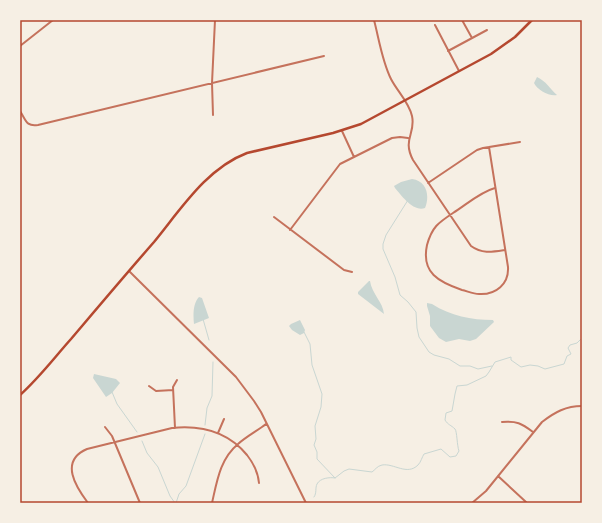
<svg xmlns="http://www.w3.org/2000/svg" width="602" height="523" font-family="'PT Sans',sans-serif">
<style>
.water{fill:#c9d6d2}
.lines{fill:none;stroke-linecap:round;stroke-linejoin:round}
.stream{stroke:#c9d6d2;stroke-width:1}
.minor{stroke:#c5725c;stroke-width:2}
.secondary{stroke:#b5482f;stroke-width:2.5}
.neatline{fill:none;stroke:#b5482f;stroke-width:1.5}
</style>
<rect width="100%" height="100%" fill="#f6efe4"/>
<!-- water -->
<path class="water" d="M537 77C546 81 550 89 557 95 550 97 537 90 534 83Z
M412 179C427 181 430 196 425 208 413 212 402 196 395 188L394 186 401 182Z
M369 281H370C372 294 383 302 384 314L358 294V292Z
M199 297 202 298 209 318 194 324C193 315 193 303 199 297Z
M427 303 432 304C451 316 471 320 493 320L494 322 476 339 470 341 459 339 446 342 439 338 430 326V316L427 306Z
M300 320 305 330 304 333 300 335 292 330 289 326 291 324Z
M94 374 116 379 120 383 112 393 106 397 93 378Z"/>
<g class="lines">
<!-- stream -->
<path class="stream" d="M408 200 386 235 383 244V249L395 277 400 295 408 302 416 312 417 328 419 337 429 352 434 355 449 359 460 366H470L478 369 492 366
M203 319 209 340
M304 332 310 344 312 365 322 394 321 407 315 426 316 439 314 445 317 452V459L335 478
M112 392 117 404 137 432
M205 425 207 408 212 396 213 362
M142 441 147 453 158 467 170 496 175 503
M314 497C317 493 315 488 317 484 320 478 330 477 335 478L344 471 349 469 372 472C375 470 377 466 382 465 394 463 407 476 418 465 421 462 422 457 424 454L441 449 450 457 456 456 459 451C457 446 457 431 455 429 451 425 448 425 445 420L446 413 452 411 455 394 457 386 467 385 486 376 489 372 495 362 511 357V360L521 367 530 365 538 366 545 369 564 364 567 356 571 354 568 348 570 345 577 343 582 338
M176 503 179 494 186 486 205 434"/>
<!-- minor -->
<path class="minor" d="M374 20C379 39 382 61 391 79 397 91 409 102 412 116 416 134 402 139 413 160L471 246C482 254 492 252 505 250
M462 20 472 38
M435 25 459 71
M20 46 53 20
M448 51 487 30
M20 111C26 120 26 127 38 125L324 56
M213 115 212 83 215 20
M342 131 354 157
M489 147 508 267C509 284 496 295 479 294 473 294 467 291 462 290 439 282 421 273 427 245 432 227 438 223 453 213 466 205 480 192 495 188
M428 183 477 150 483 148 520 142
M274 217 344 270 352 272
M290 230 340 164 392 138 400 137 408 138
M129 271 236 377 254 401 261 412 306 503
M149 386 156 391 173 390
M502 422C517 421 521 423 533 432
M105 427 112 436 140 503
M175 428 173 387 177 380
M218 433 224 419
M498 476 526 502
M88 503C76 487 59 461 87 449L172 428C201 425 228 432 247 455 254 464 258 472 259 483
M212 503C217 481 220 459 238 444 247 436 257 431 266 424
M472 503 486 491 542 422C555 412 566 406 582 406"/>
<!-- secondary -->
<path class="secondary" d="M20 395C39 378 54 358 71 339 99 306 126 274 154 242 181 209 207 168 247 153L333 133 361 124 491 54 515 37 532 20"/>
</g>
<!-- border -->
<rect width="602" height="523" fill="none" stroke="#f6efe4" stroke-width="42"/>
<rect x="21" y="21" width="560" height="481" class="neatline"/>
</svg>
